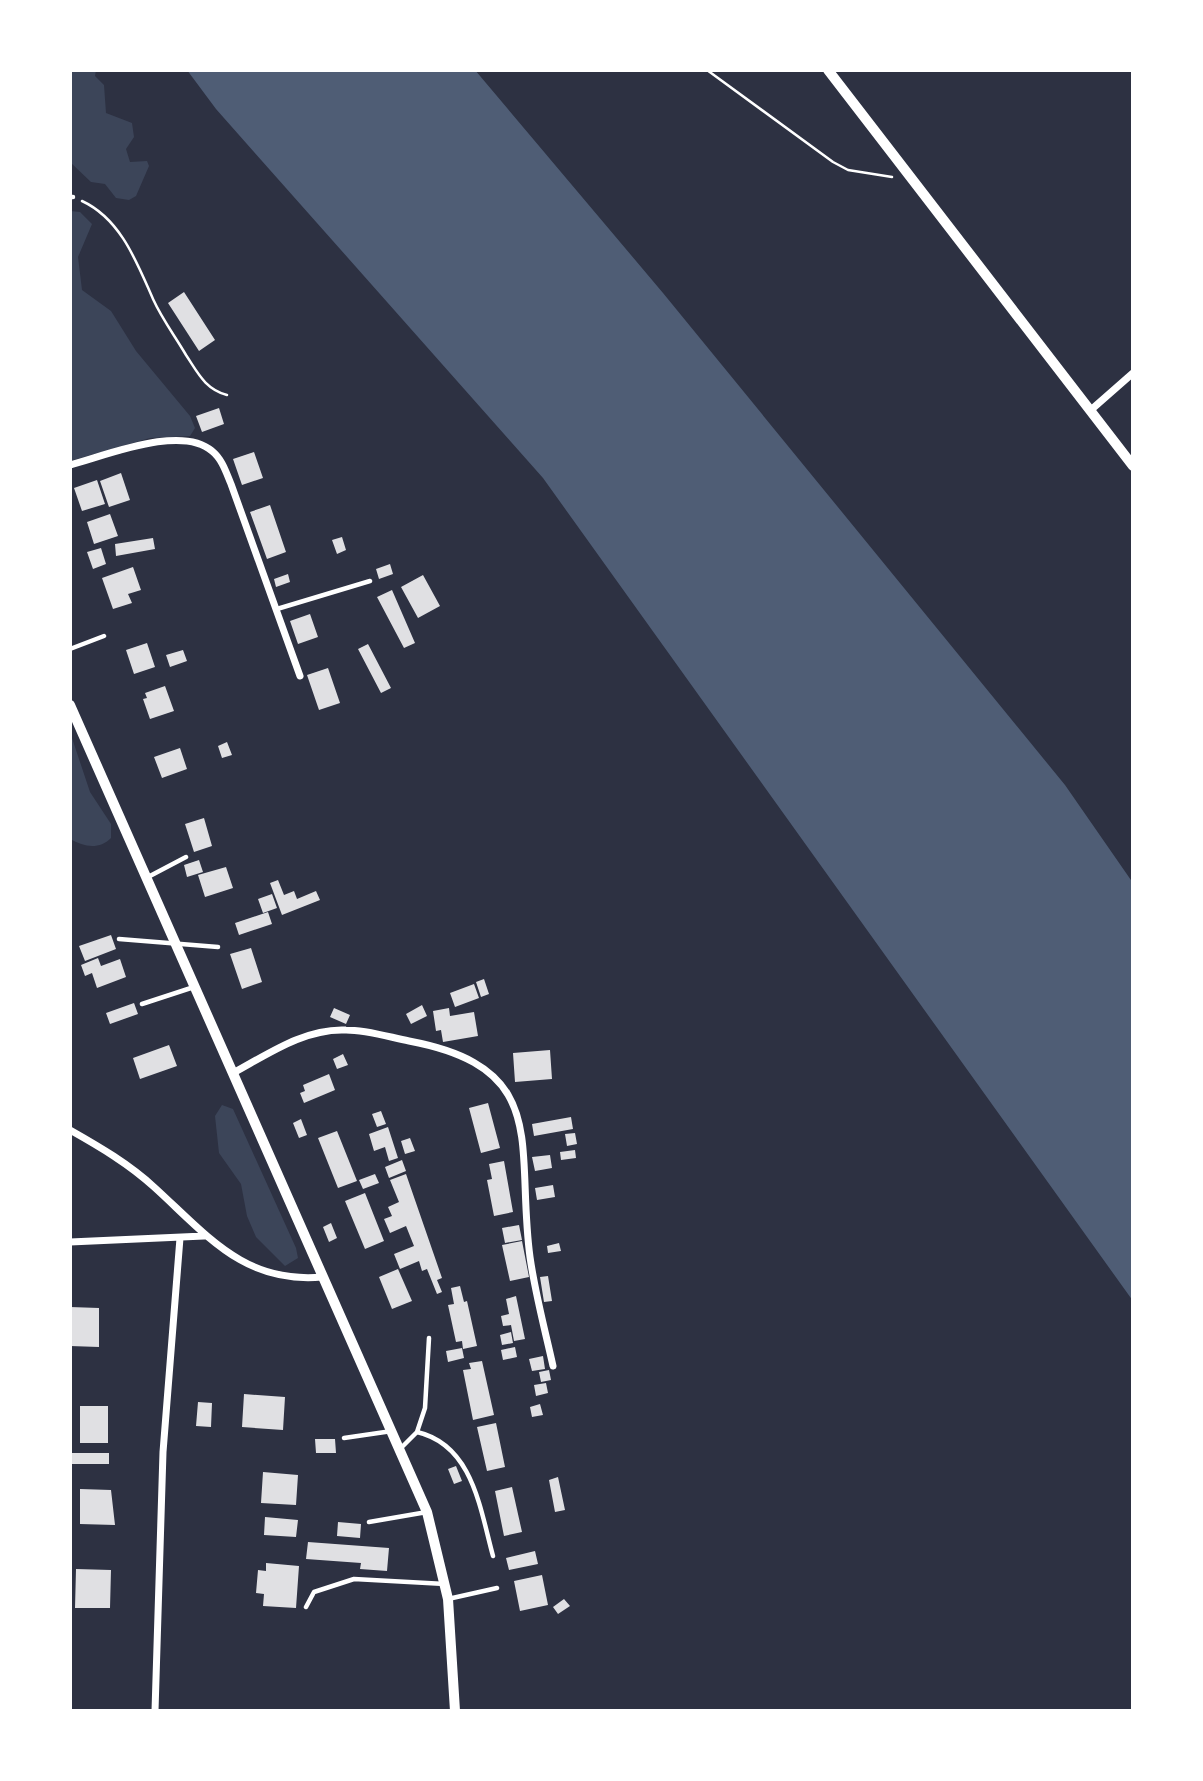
<svg xmlns="http://www.w3.org/2000/svg" width="1203" height="1781" font-family="'DejaVu Sans',sans-serif">
<style>
.green{fill:#3c4559}
.water{fill:#4f5d75}
.building{fill:#e0e0e3}
.lines{fill:none;stroke-linecap:round;stroke-linejoin:round}
.path{stroke:#fff;stroke-width:2.5}
.service{stroke:#fff;stroke-width:4.5}
.minor{stroke:#fff;stroke-width:7}
.tertiary{stroke:#fff;stroke-width:10}
</style>
<rect width="100%" height="100%" fill="#2d3142"/>
<!-- green -->
<path class="green" d="M70 70H96L95 76 104 85 106 113 132 123 134 137 126 149 130 162 147 161 149 166 136 196 129 200 116 198 105 184 91 182 71 163Z
M70 211 80 212 92 224 78 257 82 290 111 311 136 351 190 416 195 428 190 436 150 438 70 461Z
M70 732 90 792 111 824V838C99 850 84 847 70 839Z
M222 1105 233 1109 296 1248 298 1258 285 1266 256 1237 247 1216 241 1184 219 1153 215 1116Z"/>
<!-- water -->
<path class="water" d="M187 70H475L663 293 1065 785 1133 883V1301L543 478 216 109Z"/>
<!-- building -->
<path class="building" d="M184 292 215 340 199 351 168 303Z
M219 408 224 424 202 432 196 416Z
M254 452 263 478 242 485 233 459Z
M121 473 130 500 109 507 100 481Z
M97 480 105 504 82 511 74 488Z
M270 505 286 552 267 559 250 512Z
M110 514 118 536 94 544 87 522Z
M342 537 346 550 337 554 332 540Z
M153 538 155 549 116 556 115 544Z
M101 548 106 564 93 569 87 552Z
M390 564 393 574 379 579 376 569Z
M133 567 141 590 128 594 132 603 113 609 102 578Z
M288 574 290 582 276 587 274 579Z
M423 575 440 606 418 618 401 587Z
M392 590 415 643 404 648 377 597Z
M310 614 318 637 298 644 290 621Z
M147 643 155 667 134 674 126 650Z
M368 644 391 688 381 693 358 649Z
M183 650 187 661 170 667 166 655Z
M328 668 340 703 319 710 307 675Z
M165 686 174 711 150 719 143 699 147 698 145 693Z
M227 742 232 755 222 758 218 746Z
M180 748 187 769 162 778 154 757Z
M204 818 212 846 194 852 185 824Z
M199 860 203 872 187 877 184 865Z
M226 867 233 888 205 897 198 875Z
M278 880 284 895 294 891 297 899 316 891 320 900 282 915 270 883Z
M272 894 277 908 263 913 258 899Z
M268 912 272 924 239 935 235 923Z
M111 935 116 949 85 961 79 946Z
M251 948 262 982 242 989 230 954Z
M98 958 101 966 120 959 126 977 97 988 92 973 85 976 81 965Z
M484 979 489 994 481 997 476 982Z
M474 984 479 998 455 1007 450 993Z
M134 1003 138 1014 110 1024 106 1013Z
M422 1005 427 1016 411 1024 406 1014Z
M334 1008 350 1015 346 1024 330 1017Z
M449 1008 450 1016 474 1012 478 1036 443 1042 441 1030 436 1031 433 1011Z
M169 1045 177 1066 140 1079 133 1058Z
M550 1050 552 1079 515 1082 513 1053Z
M343 1054 348 1065 337 1069 333 1059Z
M329 1074 335 1090 304 1103 300 1093 305 1091 303 1085Z
M488 1103 500 1148 481 1153 469 1108Z
M381 1111 386 1124 377 1127 372 1114Z
M571 1117 573 1129 534 1136 532 1124Z
M301 1119 307 1135 299 1138 293 1123Z
M388 1127 398 1158 389 1161 385 1147 374 1151 369 1134Z
M337 1131 357 1181 338 1188 318 1138Z
M575 1133 577 1144 567 1146 565 1134Z
M410 1138 415 1151 405 1154 401 1141Z
M575 1150 576 1158 561 1160 560 1152Z
M550 1155 552 1168 535 1171 532 1157Z
M402 1160 406 1171 389 1178 385 1167Z
M504 1161 513 1212 494 1216 487 1180 492 1179 489 1164Z
M375 1174 379 1183 363 1189 359 1180Z
M406 1174 442 1278 437 1280 442 1292 437 1294 427 1269 422 1271 419 1261 400 1269 394 1254 414 1246 406 1226 390 1233 384 1219 392 1216 388 1207 399 1202 390 1180Z
M553 1185 555 1197 537 1200 535 1188Z
M365 1193 384 1241 365 1249 345 1201Z
M331 1223 337 1238 329 1242 323 1227Z
M519 1225 522 1240 505 1243 502 1228Z
M522 1241 529 1277 510 1281 502 1245Z
M559 1243 561 1251 548 1253 547 1246Z
M398 1269 412 1301 392 1309 379 1277Z
M548 1276 552 1301 544 1302 540 1277Z
M460 1286 464 1302 467 1301 477 1346 463 1349 462 1341 456 1342 448 1305 454 1304 451 1288Z
M516 1296 525 1339 514 1341 511 1325 503 1326 501 1316 509 1314 506 1299Z
M70 1307 99 1308V1347L70 1346Z
M511 1332 513 1343 502 1345 500 1335Z
M515 1347 517 1357 503 1360 501 1350Z
M462 1348 464 1358 448 1362 446 1351Z
M543 1356 545 1369 532 1371 529 1359Z
M482 1361 494 1415 473 1420 463 1370 471 1369 469 1363Z
M549 1370 551 1380 541 1382 539 1372Z
M546 1383 548 1393 536 1396 534 1385Z
M244 1394 285 1397 283 1430 242 1427Z
M198 1402 212 1403 211 1427 196 1426Z
M540 1404 543 1415 532 1417 530 1407Z
M80 1406H108V1443H80Z
M496 1423 505 1467 487 1471 477 1427Z
M315 1439H335L336 1453H316Z
M70 1453H109V1464H70Z
M456 1466 462 1481 454 1484 448 1469Z
M263 1472 298 1475 296 1505 261 1503Z
M558 1477 565 1510 555 1512 549 1480Z
M512 1487 522 1532 504 1536 495 1491Z
M80 1489 111 1490 115 1525 80 1524Z
M265 1517 298 1520 296 1537 264 1535Z
M338 1522 361 1524 360 1538 337 1536Z
M308 1542 389 1548 387 1571 360 1569 361 1563 306 1559Z
M535 1551 538 1564 509 1570 506 1558Z
M266 1563 299 1566 296 1608 263 1606 264 1594 256 1593 258 1570 266 1571Z
M76 1569 111 1570 110 1608H75Z
M542 1575 548 1605 520 1611 514 1581Z
M564 1599 570 1606 558 1614 553 1607Z"/>
<g class="lines">
<!-- path -->
<path class="path" d="M707 70 833 162 848 170 892 177
M82 201C121 219 137 263 153 299 162 319 175 336 186 355 198 373 205 389 227 395"/>
<!-- service -->
<path class="service" d="M70 197H73
M277 609 370 581
M70 649 104 636
M148 877 186 857
M119 939 218 947
M142 1004 194 987
M417 1432C473 1445 480 1509 493 1556
M344 1438 392 1431
M401 1448 417 1432 425 1408 429 1338
M369 1522 427 1512
M448 1599 497 1588
M306 1607 314 1592 354 1579 445 1584"/>
<!-- minor -->
<path class="minor" d="M1092 409 1133 373
M70 465C105 456 181 424 212 451 222 459 226 472 231 484L300 676
M233 1073C268 1054 305 1028 346 1030 367 1030 389 1037 409 1041 552 1068 515 1145 530 1257 535 1293 545 1330 553 1366
M70 1130C100 1147 129 1164 154 1187 207 1235 244 1284 322 1277
M70 1242 204 1236
M155 1711 163 1452 180 1238"/>
<!-- tertiary -->
<path class="tertiary" d="M828 70 1133 466
M70 705 427 1512 448 1599 455 1711"/>
</g>
<!-- border -->
<rect width="1203" height="1781" fill="none" stroke="#ffffff" stroke-width="144"/>
</svg>
